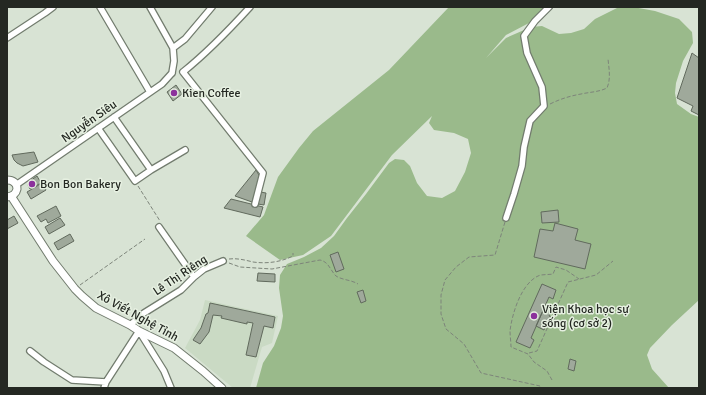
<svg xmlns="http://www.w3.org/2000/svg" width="706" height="395" font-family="Signika,sans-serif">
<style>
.built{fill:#cadac4}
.green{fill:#9aba8b}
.building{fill:#9fa99b;stroke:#616a5d}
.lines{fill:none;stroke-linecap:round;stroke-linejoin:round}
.minor-casing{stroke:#727c6e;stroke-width:8}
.major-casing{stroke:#727c6e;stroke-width:9}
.path{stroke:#7d847a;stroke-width:1;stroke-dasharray:4 2;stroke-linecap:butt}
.minor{stroke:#fff;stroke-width:5.5}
.major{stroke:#fff;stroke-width:7}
.poi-dot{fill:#8c319c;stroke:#e6f0e1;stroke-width:1.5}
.labels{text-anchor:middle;stroke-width:3;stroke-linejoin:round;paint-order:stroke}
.poi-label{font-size:12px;fill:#242822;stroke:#e6f0e1;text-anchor:start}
.street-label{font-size:12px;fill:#242822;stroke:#e6f0e1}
</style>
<rect width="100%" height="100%" fill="#d8e3d4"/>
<!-- built -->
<path class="built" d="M205 300 278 316 272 343 262 347 250 388H233L185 348 200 320Z"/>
<!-- green -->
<path class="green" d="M449 7H545L529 23 506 35 486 58 506 38 531 27 542 26 559 34 571 33 584 29 595 19 617 8 633 7 655 11 679 19 692 32 693 43 683 61 676 83 675 93 677 104 691 114 699 117V300L672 325 650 348 647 355 652 369 669 388H256L263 363 274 346 281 328 283 316 279 288 280 275 287 264 304 257 321 248 334 236 347 218 366 194 389 163 395 159 404 160 410 166 417 183 427 196 442 198 455 191 465 172 471 153 468 139 454 133 434 130 429 123 432 116 392 155 331 236 303 255 280 260 246 236 264 215 278 177 299 148 313 131 389 70Z"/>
<!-- building -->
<path class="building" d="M692 53 699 58V115L691 111 693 106 677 98Z
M176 85 182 94 173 101 167 92Z
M34 152 38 162 23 166 17 163 14 160 12 155Z
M256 170 260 177 252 202 235 196Z
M37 176 41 183 30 189 28 185 30 181Z
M42 183 46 190 31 199 27 192Z
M260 192 266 193 264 205 258 204Z
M231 199 263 207 260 217 224 208Z
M56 206 61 216 48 223 46 219 41 222 37 216Z
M558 210 559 222 542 223 541 212Z
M14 216 18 223 7 229V220Z
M60 218 65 225 49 234 45 227Z
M555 223 578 229 575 240 591 244 585 269 534 257 540 229 553 231Z
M70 234 74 241 58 250 54 243Z
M338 252 344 269 336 272 330 255Z
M258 273 275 274V282L257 281Z
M542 284 556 290 553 299 549 297 531 338 534 340 530 348 516 342Z
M363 290 366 301 361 303 357 292Z
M210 303 275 317 273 328 264 326 256 357 246 355 253 323 247 322V324L221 318 222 316 213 315 209 332 200 344 193 340 201 328 206 314 208 313Z
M545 306 552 310 549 316 555 319 552 326 546 324 544 330 536 326Z
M570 359 576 361 574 371 568 369Z"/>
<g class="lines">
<defs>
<path id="minor" d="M100 7 150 92
M150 7 173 48 174 61 172 73
M7 38 45 13 53 7
M173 48 185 39 212 7
M183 72 263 173 255 204
M183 72C208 52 229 30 250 7
M98 128 135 181 151 170 114 117
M151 170 185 150
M16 185 162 84 172 73
M506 218 514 194 522 166 524 147 530 121 544 106 542 87 527 53 524 36 535 21 549 7
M159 227 194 277
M130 325 144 313 181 290 194 277 204 269 223 261
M30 351 44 362 72 380 106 382
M104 388 106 382 139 331 164 371 171 388"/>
<path id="major" d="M7 180C13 180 17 183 17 189 16 194 13 196 7 197
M11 196 53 261 75 289 82 296 96 308 130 325 139 331 174 348 203 371 222 388"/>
</defs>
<!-- minor casing -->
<use href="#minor" class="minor-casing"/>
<!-- major casing -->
<use href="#major" class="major-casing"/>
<!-- path -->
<path class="path" d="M550 104C560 99 570 96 581 94 590 92 599 92 607 88 611 79 609 69 608 59
M138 186 160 221
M505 222 495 255 469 257 456 267 445 280 441 295V314L446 329 464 344 481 373 540 386V388
M229 259C237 258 245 260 253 262 267 264 281 262 293 256V253
M229 263 240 267 272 269 320 260C329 262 330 270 336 276 342 280 352 280 358 284
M80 285 145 239
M529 353 537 351 568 282 596 275 613 261
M552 380 547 371 534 362 528 354 511 347C511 342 510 336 510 331 512 314 521 284 538 276 542 274 548 275 553 274L556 267 566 270 579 279"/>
<!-- minor -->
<use href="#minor" class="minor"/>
<!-- major -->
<use href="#major" class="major"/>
</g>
<!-- markers -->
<g class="poi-dot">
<circle cx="174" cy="93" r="4"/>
<circle cx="32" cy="184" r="4"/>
<circle cx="534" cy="316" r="4"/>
</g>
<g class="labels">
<!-- poi labels -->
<g class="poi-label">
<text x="182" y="97">Kien Coffee</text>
<text x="40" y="188">Bon Bon Bakery</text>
<text x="542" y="313">Viện Khoa học sự<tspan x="542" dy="14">sống (cơ sở 2)</tspan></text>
</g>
<!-- street labels -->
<g class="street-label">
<text transform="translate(89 121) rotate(-35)" y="4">Nguyễn Siêu</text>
<text transform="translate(180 275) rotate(-34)" y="4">Lê Thị Riêng</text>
<text transform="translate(138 316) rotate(29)" y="4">Xô Viết Nghệ Tỉnh</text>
</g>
</g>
<!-- border -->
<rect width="706" height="395" fill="none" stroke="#242822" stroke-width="16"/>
</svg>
